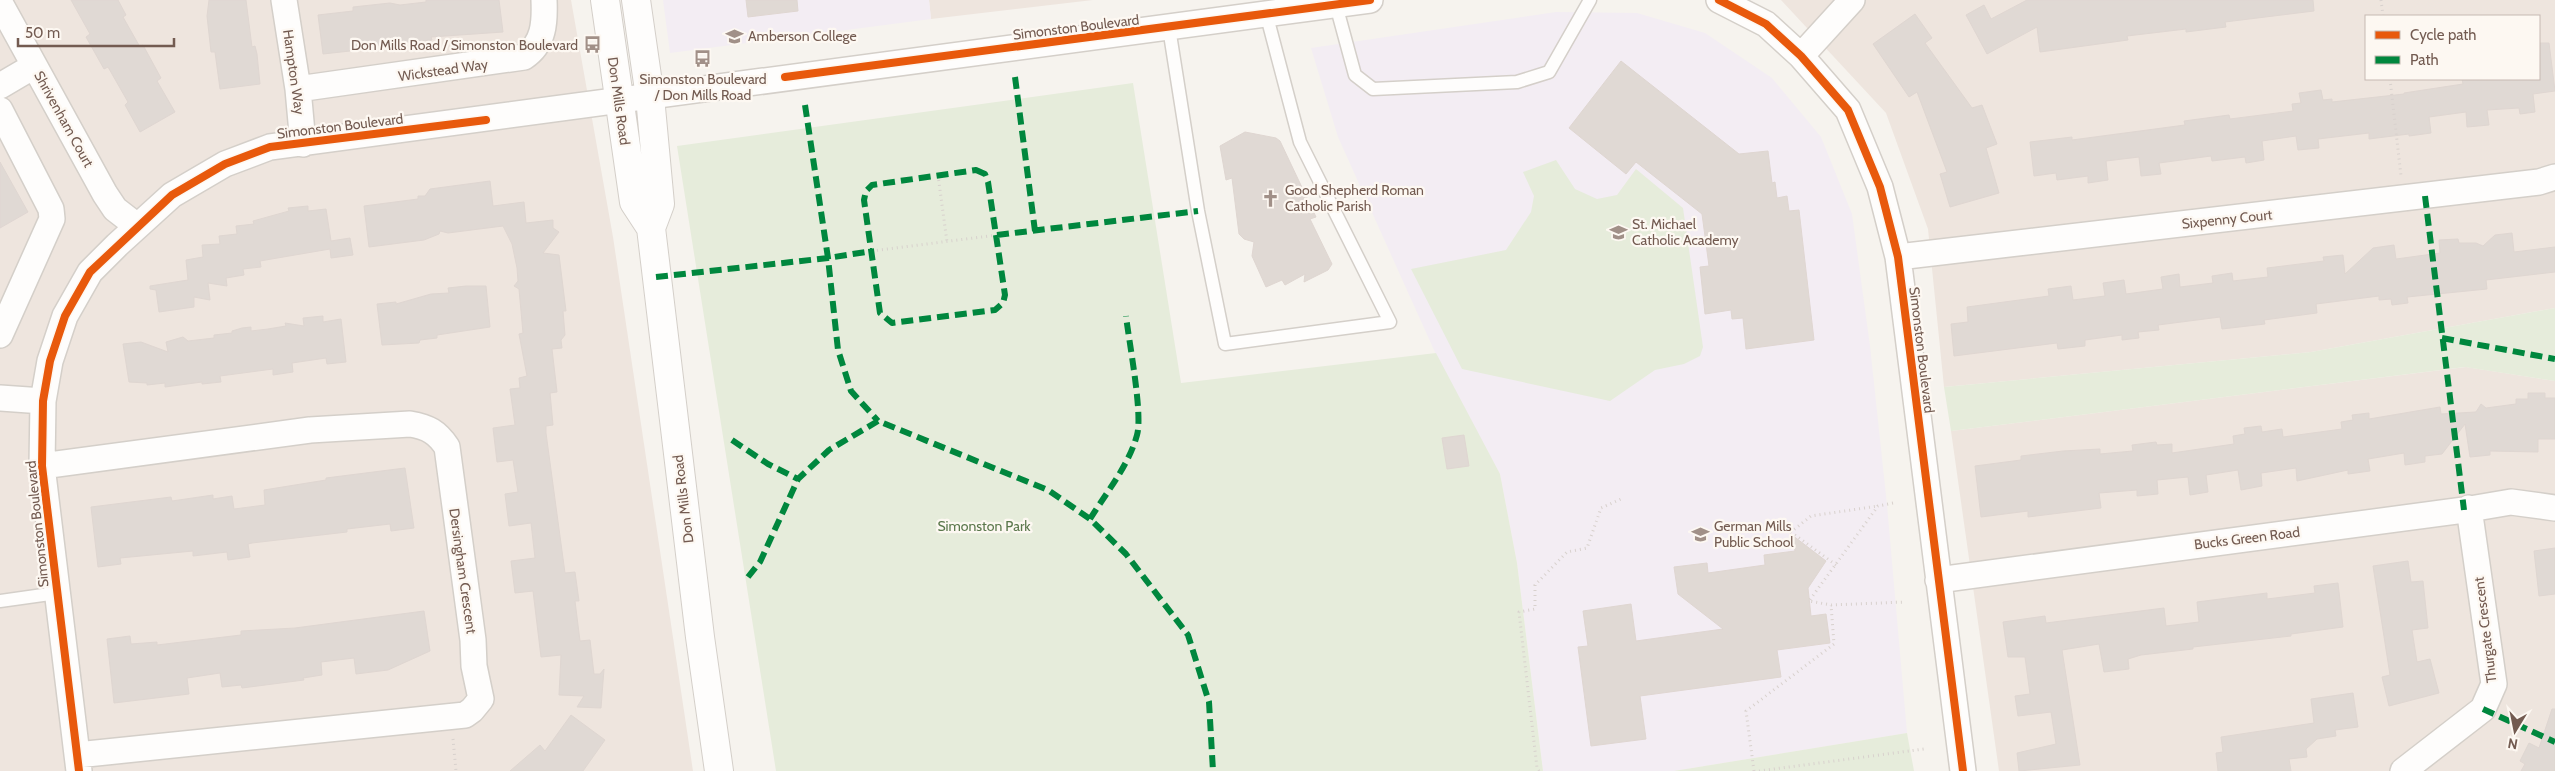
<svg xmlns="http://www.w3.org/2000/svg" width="2555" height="771" font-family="Cabin,sans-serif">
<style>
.residential{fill:#eee5de;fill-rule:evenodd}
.education{fill:#f3edf3}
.green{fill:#e6ecdb}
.building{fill:#e0d9d4;stroke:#dfd6d1}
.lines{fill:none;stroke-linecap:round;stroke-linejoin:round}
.service-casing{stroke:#d4cfc9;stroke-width:15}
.minor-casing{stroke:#d4cfc9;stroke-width:28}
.secondary-casing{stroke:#d4cfc9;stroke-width:30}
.path{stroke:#d8d1cd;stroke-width:3;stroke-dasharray:1 4;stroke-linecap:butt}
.service{stroke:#fefdfc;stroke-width:12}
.minor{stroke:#fefdfc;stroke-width:25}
.secondary{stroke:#fefdfc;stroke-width:28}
.quiet{stroke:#00873e;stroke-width:6;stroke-dasharray:12 6;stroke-linecap:butt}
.cycleway-casing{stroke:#fdf8f2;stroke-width:11}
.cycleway{stroke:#e8590c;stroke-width:8}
.labels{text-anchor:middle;stroke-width:4.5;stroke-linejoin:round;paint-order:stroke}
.street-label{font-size:14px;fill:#735b51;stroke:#fdf8f2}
.poi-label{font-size:14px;fill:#735b51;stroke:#fdf8f2;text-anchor:start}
.park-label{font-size:14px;fill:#5a774b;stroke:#fdf8f2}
</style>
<rect width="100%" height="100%" fill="#f6f3ee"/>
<!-- residential -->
<path class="residential" d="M0 0H571L613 237 693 771H0Z
M929 0H1093L931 19Z
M1781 0H2555V308L2311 352 1944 387 1928 229 1886 113ZM2366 16H2539V79H2366Z
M2466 367 2555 381V771H1999L1951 431Z"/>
<!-- education -->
<path class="education" d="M663 0H929L931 19 670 53Z
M1556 12 1637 13 1705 33 1772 78 1821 137 1852 214 1870 346 1887 505 1907 733 1674 771H1543L1517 563 1500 474 1443 370 1338 137 1311 48Z"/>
<!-- green -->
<path class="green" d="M1133 83 1181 383 1436 353 1500 474 1517 563 1543 771H776L677 146Z
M1556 160 1575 189 1597 199 1617 195 1636 169 1683 208 1703 347 1700 356 1684 364 1655 370 1610 401 1462 369 1411 269 1506 250 1531 212 1534 196 1523 172Z
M2555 308V381L2465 367 1951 431 1944 387 2311 352Z
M1907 733 1914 771H1674Z"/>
<!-- building -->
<path class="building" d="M71 0H118L126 15 123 17 140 47 143 45 161 78 157 81 175 112 140 132 125 105 128 102 108 67 104 69 86 37 90 34Z
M209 0H246L252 47 255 46 257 54 260 84 220 89 215 52H211L207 16Z
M426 0H499L503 32 431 37 432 40 359 47V50L323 54 318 15 353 11V7L390 3 400 5 426 2Z
M746 0H797L798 11 748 17Z
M2027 0H2313L2314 11 2225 22 2226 27 2186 32V29L2127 36 2128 40 2040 52 2037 27 1987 54 1966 15 1984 5 1991 19Z
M1915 14 1932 38 1925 43 1972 108 1982 105 1997 144 1986 148 1999 193 1950 207 1940 174 1947 172 1917 92 1909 97 1873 44Z
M2539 43H2549L2555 91 2533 94 2535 112 2520 114 2519 108 2487 110 2489 125 2467 127 2466 112 2429 117 2431 133 2409 136V134L2369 139V133L2318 139 2319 148 2298 150 2296 136 2262 141 2264 160 2246 163 2245 157 2212 161 2211 156 2159 163 2161 174 2141 176 2139 157 2106 161 2108 180 2088 183V176L2057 180 2056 173 2034 176 2030 142 2072 137V140L2185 125 2184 121 2229 115 2230 119 2293 111 2292 104 2301 103 2299 93 2321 90 2323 100 2332 99V102L2404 94V93L2463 84 2462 79H2539Z
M1621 61 1739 154 1768 151 1772 183 1775 182 1777 198 1787 196 1789 211 1799 210 1814 340 1746 349 1743 318 1732 319 1731 310 1705 314 1700 267 1709 266 1702 214 1636 162 1626 174 1569 128Z
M1245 132 1276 138 1280 141 1316 217 1310 219 1332 264 1328 270 1304 282 1305 274 1285 285 1282 280 1266 287 1252 256 1254 242 1244 239 1239 234 1232 178 1226 180 1220 146Z
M0 162 28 212 0 228Z
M490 181 493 206 524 202 526 223 553 220V228L559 232 543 253 559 255 566 311H563L565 335 561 340 562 348 552 349 557 392 550 393 553 425 546 426V433L565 573 575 572 579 601H575L580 641 590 640 594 674H600L604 669 601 708 577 707 584 696 559 695 561 655 541 657 533 591 515 593 511 561 535 558 531 523 509 526 505 494 518 492 513 460 497 462 493 428 515 425 510 389 520 388 519 378 527 376 519 334 523 333 519 289 514 286 518 281 517 268 512 244 503 226 448 233 440 231 439 234 424 240 369 247 364 206 418 199V196H425L430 189Z
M308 206V211L326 209 331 241 350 238 353 255 331 258 330 249 260 261 261 267 243 269 244 275 226 278 227 286 208 283 210 300 194 297V307L159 312 156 290 150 289V286L188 280 186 260 203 257 202 245 220 244 219 236 237 234 236 226 254 224 253 221 289 211 288 208Z
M2512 233 2514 252 2555 247V272L2486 280 2487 289 2407 297 2408 303 2392 305 2391 299 2379 300V296L2316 304 2317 313 2264 320 2265 324 2222 329 2220 317 2158 325 2159 330 2138 332 2139 338 2122 340V335L2085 340V346L2058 349 2057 343 1954 356 1951 324 1968 322 1967 307 2049 296 2048 289 2071 286 2073 300 2105 296 2103 283 2124 280 2126 294 2163 289 2161 277 2179 274 2180 287 2213 283 2212 276 2232 273 2233 281 2268 277 2267 268 2324 261 2323 257 2343 255 2345 274 2373 248 2394 245 2396 259 2440 253 2439 240 2458 239 2459 243H2476L2483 246 2495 235Z
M466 286H486L490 327 437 335V338L420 340 419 343 382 345 377 304 396 302V304L431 294 449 293 448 288Z
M323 316V322L341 319 346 362 327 364 326 358 292 363 293 372 273 375V369L220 376 221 382 202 384V382L165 387V383L147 385V383L129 382 123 344 141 342 168 352 166 342 183 337 188 341 214 338V335L232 333V331L242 328 251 327V331L268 329 286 326 285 323 304 326 303 318Z
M2528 393H2545V398H2555V439H2538V452L2490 451V455L2470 457 2465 424 2442 454 2425 456V462L2405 465 2404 453 2368 459 2370 471 2348 474V470L2297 481 2296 468 2261 473 2262 486 2241 490 2238 470 2206 475 2208 492 2190 495 2188 477 2157 480 2158 494 2137 496V490L2099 493 2101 508 2028 517V511L1981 517 1975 466 2021 460V456L2063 451 2100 449V454L2133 451 2132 445 2156 442 2157 445 2172 444V453L2234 444 2233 436 2245 434 2244 428 2261 426 2262 432 2282 429 2283 437 2342 429 2341 422 2353 420 2352 415 2369 413V419L2440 407 2441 414 2476 412 2481 404 2486 408 2516 404V399H2528Z
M1464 435 1469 466 1447 469 1442 438Z
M405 468 414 528 391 531 390 524 347 529V532L252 543 248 544 250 557 228 560 227 552 193 556V551L120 558 121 564 98 567 91 507 171 497 172 501 213 495V499L232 496 234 509 265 505 264 490 326 480V478Z
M1792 535 1826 561 1808 588 1811 616 1826 614 1830 643 1777 650 1781 677 1640 696 1646 739 1591 746 1578 647 1588 646 1583 611 1631 604 1636 641 1723 629 1678 594 1674 567 1707 563 1708 573 1765 565 1764 555 1795 551Z
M2555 548V594L2539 596 2534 551Z
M2408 561 2411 582 2423 581 2428 628 2412 630 2417 662 2430 659 2439 693 2389 706 2382 677 2390 675 2373 566Z
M2338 583 2343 627 2291 634V636L2193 647V649L2141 655 2128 659 2129 669 2104 672 2099 644 2062 650 2080 765 2019 771 2017 753 2056 744 2051 712 2018 716 2015 696 2030 694 2025 657H2008L2003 622 2045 616 2046 623 2164 608 2166 626 2199 622 2197 602 2267 593V599L2315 593 2314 586Z
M424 611 430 651 388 670 356 674 354 658 321 662 322 675 303 678 304 680 242 688 241 685 222 687 220 673 187 678 189 694 114 703 107 639 130 636 131 644 157 642V645L241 635V631L295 628Z
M2353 693 2358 727 2335 730 2336 736 2317 739 2306 749 2307 757 2289 759 2291 771H2218L2216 753 2223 752 2221 737 2314 723 2311 699Z
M2552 709H2555V771H2521L2525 764 2520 761 2529 743 2539 748Z
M571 715 605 740 583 771H510L540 745 545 751Z"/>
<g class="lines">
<defs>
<path id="service" d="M1336 5 1355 75 1373 89 1517 82 1549 72 1590 0
M1169 28 1198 211 1225 344 1390 322 1300 142 1266 13
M0 601 57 593"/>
<path id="minor" d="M284 0 298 89 303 144
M1719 0 1766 24 1801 56 1848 110 1880 187 1898 257 1963 771
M0 3 105 194 115 209 137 226
M1801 56 1852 0
M0 86 34 66
M298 89 524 57C544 44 545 22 544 0
M0 110 51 209 52 219 0 335
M1898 257 2539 182 2555 177
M0 398 43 401
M42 466 310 430 410 424C428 427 437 432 447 447L473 640 474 666 481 699 472 710 465 715 77 755
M1938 580 2464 510 2511 502 2555 508
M79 771 42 466 43 401 50 361 65 316 90 272 117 245 172 195 225 164 270 147 1370 0
M2403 771 2483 709 2494 684 2469 508"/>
<path id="secondary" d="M605 0 634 202 651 228 700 637 719 771
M636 0 650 97 660 204 651 228"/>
</defs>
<!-- service casing -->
<use href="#service" class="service-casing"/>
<!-- minor casing -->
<use href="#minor" class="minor-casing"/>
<!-- secondary casing -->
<use href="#secondary" class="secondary-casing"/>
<!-- path -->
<path class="path" d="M2381 0 2383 16
M2390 79 2401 176
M938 175 947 242
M872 251 997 235
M1893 503 1878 506 1809 601 1831 605 1905 602
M1836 565 1791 532 1811 516 1878 506
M453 739 456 771
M1539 771 1537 768 1519 612 1535 609V585L1567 552 1587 548 1601 508 1621 499
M1754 771 1746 711 1834 644 1831 605
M1759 771 1924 749"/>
<!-- service -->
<use href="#service" class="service"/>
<!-- minor -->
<use href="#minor" class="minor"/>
<!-- secondary -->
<use href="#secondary" class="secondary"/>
<!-- quiet -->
<path class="quiet" d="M1015 77 1035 231
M805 105 828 258 838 350 851 391 878 421
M976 170 985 174 988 182 1005 295 1003 303 995 310 892 323 880 313 864 200 866 191 872 185Z
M2425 196 2464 510
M997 235 1198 211
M656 277 828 258 872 251
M2442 338 2555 359
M732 440 768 464 798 479
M1090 519C1106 493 1129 465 1137 435 1143 414 1129 342 1126 316
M748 577 760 562 798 479 829 450 878 421 1048 490 1090 519 1126 554 1188 635 1209 702 1213 771
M2483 709 2555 742"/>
<defs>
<path id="cycleway" d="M1719 0 1766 24 1801 56 1848 110 1880 187 1898 257 1963 771
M785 77 1370 0
M79 771 42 466 43 401 50 361 65 316 90 272 172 195 225 164 270 147 486 120"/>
</defs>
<!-- cycleway casing -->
<use href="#cycleway" class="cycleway-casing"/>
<!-- cycleway -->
<use href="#cycleway" class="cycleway"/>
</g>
<!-- icons -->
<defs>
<symbol id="school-bare" viewBox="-9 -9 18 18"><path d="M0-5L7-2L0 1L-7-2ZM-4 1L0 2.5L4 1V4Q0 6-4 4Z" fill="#a19088" stroke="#fdf8f2" stroke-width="2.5" paint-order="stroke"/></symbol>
<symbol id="bus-bare" viewBox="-9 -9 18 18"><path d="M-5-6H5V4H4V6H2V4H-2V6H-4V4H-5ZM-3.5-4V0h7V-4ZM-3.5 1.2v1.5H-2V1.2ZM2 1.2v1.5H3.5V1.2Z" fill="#a19088" stroke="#fdf8f2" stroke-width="2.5" paint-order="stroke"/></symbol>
<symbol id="church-bare" viewBox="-9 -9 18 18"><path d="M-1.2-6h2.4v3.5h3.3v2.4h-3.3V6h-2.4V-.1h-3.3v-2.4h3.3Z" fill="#a19088" stroke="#fdf8f2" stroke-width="2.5" paint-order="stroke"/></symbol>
</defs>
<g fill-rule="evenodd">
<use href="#school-bare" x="722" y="24" width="25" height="25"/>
<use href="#bus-bare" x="580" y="32" width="25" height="25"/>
<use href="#bus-bare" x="690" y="46" width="25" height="25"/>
<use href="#church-bare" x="1258" y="186" width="25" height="25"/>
<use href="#school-bare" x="1606" y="220" width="25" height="25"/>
<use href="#school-bare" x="1688" y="522" width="25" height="25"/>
</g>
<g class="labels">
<!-- street labels -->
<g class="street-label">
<text transform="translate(1076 27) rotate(-7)" y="5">Simonston Boulevard</text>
<text transform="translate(443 70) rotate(-8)" y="5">Wickstead Way</text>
<text transform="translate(294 72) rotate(82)" y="5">Hampton Way</text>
<text transform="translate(619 101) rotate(82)" y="5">Don Mills Road</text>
<text transform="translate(64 119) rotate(61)" y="5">Shrivenham Court</text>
<text transform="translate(340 126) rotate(-7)" y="5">Simonston Boulevard</text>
<text transform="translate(2227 219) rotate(-6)" y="5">Sixpenny Court</text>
<text transform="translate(1922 350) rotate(83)" y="5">Simonston Boulevard</text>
<text transform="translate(683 499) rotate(-97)" y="5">Don Mills Road</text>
<text transform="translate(37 524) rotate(-96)" y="5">Simonston Boulevard</text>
<text transform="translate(2247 538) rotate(-7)" y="5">Bucks Green Road</text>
<text transform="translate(463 571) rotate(82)" y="5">Dersingham Crescent</text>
<text transform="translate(2485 630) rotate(-97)" y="5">Thurgate Crescent</text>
</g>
<!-- poi labels -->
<g class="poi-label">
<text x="748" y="41">Amberson College</text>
<text x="578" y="50" text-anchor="end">Don Mills Road / Simonston Boulevard</text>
<text x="703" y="84" text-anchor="middle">Simonston Boulevard<tspan x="703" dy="16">/ Don Mills Road</tspan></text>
<text x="1285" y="195">Good Shepherd Roman<tspan x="1285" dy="16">Catholic Parish</tspan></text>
<text x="1632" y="229">St. Michael<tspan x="1632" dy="16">Catholic Academy</tspan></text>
<text x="1714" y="531">German Mills<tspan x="1714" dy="16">Public School</tspan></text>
</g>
<!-- park labels -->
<g class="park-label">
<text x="984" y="531">Simonston Park</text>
</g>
</g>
<!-- legend -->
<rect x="2365" y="15" width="175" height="65" fill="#fdf8f2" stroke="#c6b9b2"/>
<rect x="2375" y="31" width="25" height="8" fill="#e8590c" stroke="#c6b9b2"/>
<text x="2410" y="40" font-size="15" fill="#735b51">Cycle path</text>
<rect x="2375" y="56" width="25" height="8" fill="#00873e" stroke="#c6b9b2"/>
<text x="2410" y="65" font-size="15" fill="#735b51">Path</text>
<!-- north arrow -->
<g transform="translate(2515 731) rotate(190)" stroke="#fdf8f2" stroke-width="4" paint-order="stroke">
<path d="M0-4L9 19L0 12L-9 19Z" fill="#735b51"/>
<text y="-8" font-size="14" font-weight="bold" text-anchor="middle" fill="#735b51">N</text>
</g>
<!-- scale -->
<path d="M18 38v8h156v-8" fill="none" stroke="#735b51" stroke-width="2.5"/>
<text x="25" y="38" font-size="15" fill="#735b51" stroke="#fdf8f2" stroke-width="4" paint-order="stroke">50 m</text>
</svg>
